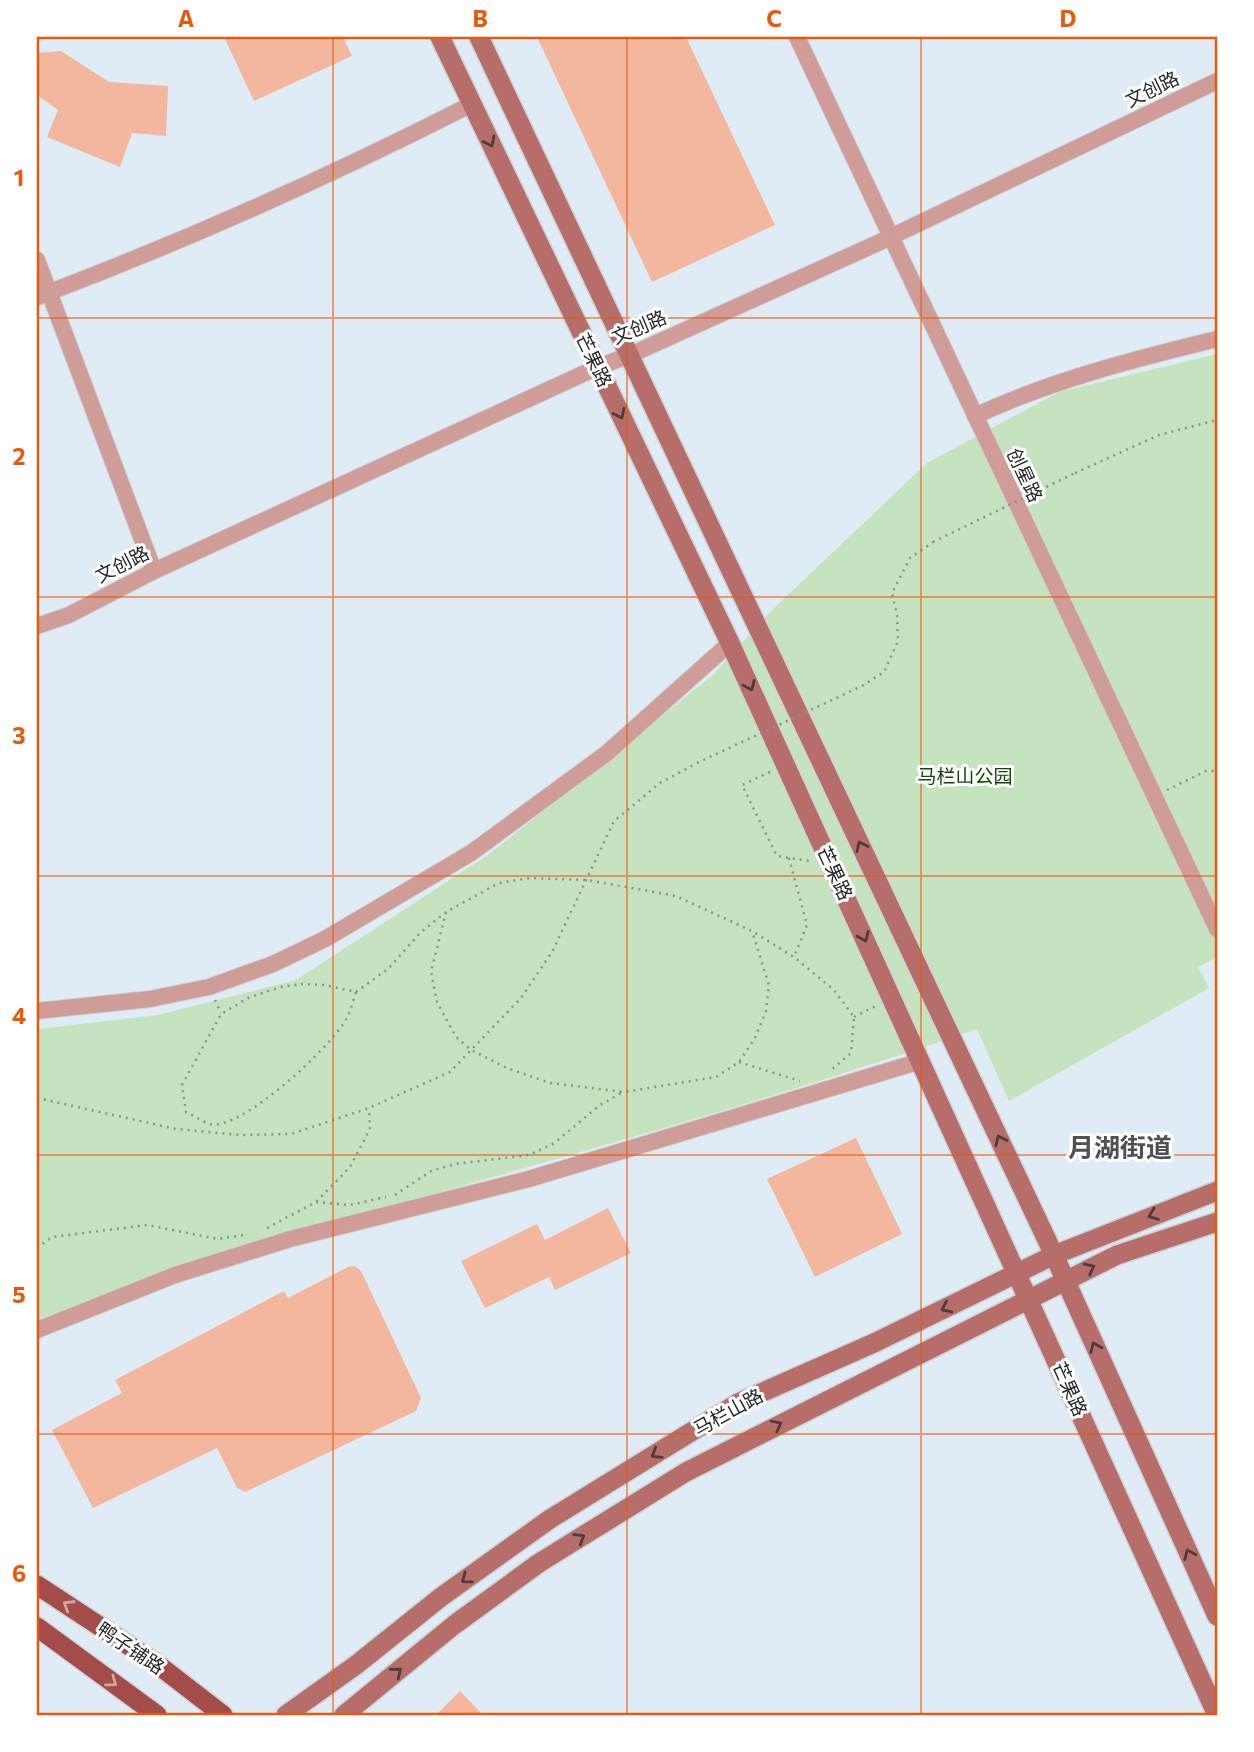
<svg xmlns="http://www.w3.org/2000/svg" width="1254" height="1752" font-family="Commissioner,'Noto Sans SC',sans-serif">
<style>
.built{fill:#dfecf6}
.green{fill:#c5e3bf}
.building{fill:#f3b69e}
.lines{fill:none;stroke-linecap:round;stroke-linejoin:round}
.minor-casing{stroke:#cdd2d6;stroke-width:18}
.secondary-casing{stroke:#cdd2d6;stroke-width:22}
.primary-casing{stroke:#cdd2d6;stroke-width:22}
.path{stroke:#8d9195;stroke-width:2.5;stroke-dasharray:2 5;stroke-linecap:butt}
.minor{stroke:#cf9c98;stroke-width:16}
.secondary{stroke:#b76e6b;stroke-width:19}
.primary{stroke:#a44c4a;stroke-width:19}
.path-bridge{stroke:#8d9195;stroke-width:2.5;stroke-dasharray:2 5;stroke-linecap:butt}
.oneway{stroke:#4f3b3b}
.oneway2{stroke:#d2a6a4}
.grid{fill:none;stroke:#e8590c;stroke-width:2;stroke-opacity:0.55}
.labels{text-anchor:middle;stroke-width:6;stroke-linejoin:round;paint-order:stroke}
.street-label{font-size:19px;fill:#232527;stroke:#fff}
.park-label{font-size:19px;fill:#0f4605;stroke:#fff}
.district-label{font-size:26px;font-weight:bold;fill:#4c5155;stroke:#fff}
.neatline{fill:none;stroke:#e8590c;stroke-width:2.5}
.grid-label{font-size:23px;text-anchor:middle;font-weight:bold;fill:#e8590c}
</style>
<rect width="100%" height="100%" fill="#f2f8fd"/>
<!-- built -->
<path class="built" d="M37 37H1217V1715H37Z"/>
<!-- green -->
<path class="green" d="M1217 354V957L1198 967 1209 988 1009 1101 977 1029C732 1114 480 1178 232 1253 166 1273 101 1298 37 1320V1029L158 1015 296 980 488 855 713 675 771 611 927 463 1059 392Z"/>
<!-- building -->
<path class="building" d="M224 37H343L352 56 254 101Z
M537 37H686L775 225 652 282Z
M61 51 109 82 168 86 166 136 132 133 120 167 47 137 58 110 37 95V53Z
M856 1138 902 1234 815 1277 767 1179Z
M608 1208 631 1253 555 1290 549 1277 485 1308 461 1261 537 1224 545 1240Z
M355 1266 361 1271 421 1398 416 1411 245 1492 237 1488 217 1448 93 1508 52 1430 122 1393 115 1380 284 1291 288 1298 348 1267Z
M460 1691 483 1715H436Z"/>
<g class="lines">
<defs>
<path id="minor" d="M797 37 1217 929
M37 260 154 571
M37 297C185 241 331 176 472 104
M975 416C1052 380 1135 359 1217 339
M37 626 69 615 154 571 598 367 630 355 878 243 1217 81
M37 1011 150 999 209 987 273 964 325 939 471 853 607 753 730 643
M37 1330 175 1275 290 1239 529 1179 921 1061"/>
<path id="secondary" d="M440 37 730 643 1217 1715
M479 37 1054 1255 1217 1616
M286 1715 356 1665 441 1597 550 1519 738 1403 874 1343 1054 1255 1217 1191
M344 1715 454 1625 539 1563 686 1472 1117 1255 1217 1222"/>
<path id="primary" d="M37 1585 157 1664 223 1715
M37 1627 157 1715"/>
</defs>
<!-- minor casing -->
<use href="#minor" class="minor-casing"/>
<!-- secondary casing -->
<use href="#secondary" class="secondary-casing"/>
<!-- primary casing -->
<use href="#primary" class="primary-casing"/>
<!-- path -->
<path class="path" d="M1075 473 1159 435 1217 420
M862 686 884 672 898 641 897 614 892 593 910 558 933 542
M770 772 742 785 777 856 810 861
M1167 790 1206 771H1217
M789 858 807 925 794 957
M446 912 431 972 437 1002 456 1037 471 1050 507 1068 550 1083 624 1092 716 1077 739 1062 755 1038 766 1011 769 985 752 931
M301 984 324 985 356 992C353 1001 351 1010 347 1018 332 1046 242 1131 210 1124 203 1122 193 1115 186 1112L182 1085 221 1014 250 997 281 987Z
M356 992 389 968 420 933 446 912 499 883 530 878 587 880 676 896 752 931 794 957 834 990 854 1017 851 1053 829 1072
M215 1000 221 1013
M854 1017 876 1006
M739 1062 800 1081
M37 1098 176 1129 240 1135 291 1134 369 1108 450 1072 521 998 552 952 614 821 660 783 697 763
M395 1195 431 1171 455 1164 529 1155 553 1144 600 1105 623 1092
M316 1202 350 1205 386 1197
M267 1228 316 1202 350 1167 370 1129 369 1108
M37 1248 52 1237 147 1225 218 1239 244 1235"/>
<!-- minor -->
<use href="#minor" class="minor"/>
<!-- secondary -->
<use href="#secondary" class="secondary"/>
<!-- primary -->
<use href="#primary" class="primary"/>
<!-- path-bridge -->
<path class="path-bridge" d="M933 542 1075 473
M697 763 862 686"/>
</g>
<!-- one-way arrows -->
<defs><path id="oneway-chevron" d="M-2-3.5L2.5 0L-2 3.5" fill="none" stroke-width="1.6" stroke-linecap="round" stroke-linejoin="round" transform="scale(1.75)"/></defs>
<g class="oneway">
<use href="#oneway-chevron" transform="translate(490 142) rotate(64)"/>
<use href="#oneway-chevron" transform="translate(620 414) rotate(64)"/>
<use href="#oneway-chevron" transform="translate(750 686) rotate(66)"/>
<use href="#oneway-chevron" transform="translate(861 846) rotate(-115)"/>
<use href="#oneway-chevron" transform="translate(864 937) rotate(66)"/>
<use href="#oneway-chevron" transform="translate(1000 1140) rotate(-115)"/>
<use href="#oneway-chevron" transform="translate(1153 1215) rotate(159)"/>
<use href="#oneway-chevron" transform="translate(1090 1268) rotate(-27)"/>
<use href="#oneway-chevron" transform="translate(946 1308) rotate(154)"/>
<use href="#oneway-chevron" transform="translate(1095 1347) rotate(-114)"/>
<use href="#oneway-chevron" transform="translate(777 1425) rotate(-27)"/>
<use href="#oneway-chevron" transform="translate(656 1454) rotate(148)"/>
<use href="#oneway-chevron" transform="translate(580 1538) rotate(-32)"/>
<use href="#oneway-chevron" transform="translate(1189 1554) rotate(-114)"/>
<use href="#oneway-chevron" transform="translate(466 1579) rotate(144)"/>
<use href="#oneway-chevron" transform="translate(397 1672) rotate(-39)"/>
</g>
<g class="oneway2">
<use href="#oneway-chevron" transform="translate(68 1605) rotate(-147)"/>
<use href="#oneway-chevron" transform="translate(112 1682) rotate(36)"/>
</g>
<!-- grid -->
<path class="grid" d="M333 37V1715M627 37V1715M921 37V1715M37 318H1217M37 597H1217M37 876H1217M37 1155H1217M37 1434H1217"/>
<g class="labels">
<!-- street labels -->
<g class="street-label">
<text transform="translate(1152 89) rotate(-26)" y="7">文创路</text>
<text transform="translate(639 327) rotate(-23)" y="7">文创路</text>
<text transform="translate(594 360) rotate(64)" y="7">芒果路</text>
<text transform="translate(1025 475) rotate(65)" y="7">创星路</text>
<text transform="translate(122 564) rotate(-27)" y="7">文创路</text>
<text transform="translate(835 873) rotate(65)" y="7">芒果路</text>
<text transform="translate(1070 1389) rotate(66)" y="7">芒果路</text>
<text transform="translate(728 1412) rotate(-29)" y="7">马栏山路</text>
<text transform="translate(131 1648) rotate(34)" y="7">鸭子铺路</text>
</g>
<!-- park labels -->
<g class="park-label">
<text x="965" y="783">马栏山公园</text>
</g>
<!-- district labels -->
<g class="district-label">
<text x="1120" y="1157">月湖街道</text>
</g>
</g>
<!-- border -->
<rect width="1254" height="1752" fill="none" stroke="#ffffff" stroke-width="77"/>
<rect x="38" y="38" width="1178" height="1676" class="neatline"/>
<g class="grid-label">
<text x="186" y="27">A</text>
<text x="480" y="27">B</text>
<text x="774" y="27">C</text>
<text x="1068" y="27">D</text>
<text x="19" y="186">1</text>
<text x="19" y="465">2</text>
<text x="19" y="744">3</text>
<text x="19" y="1024">4</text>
<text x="19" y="1303">5</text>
<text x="19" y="1582">6</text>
</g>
</svg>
